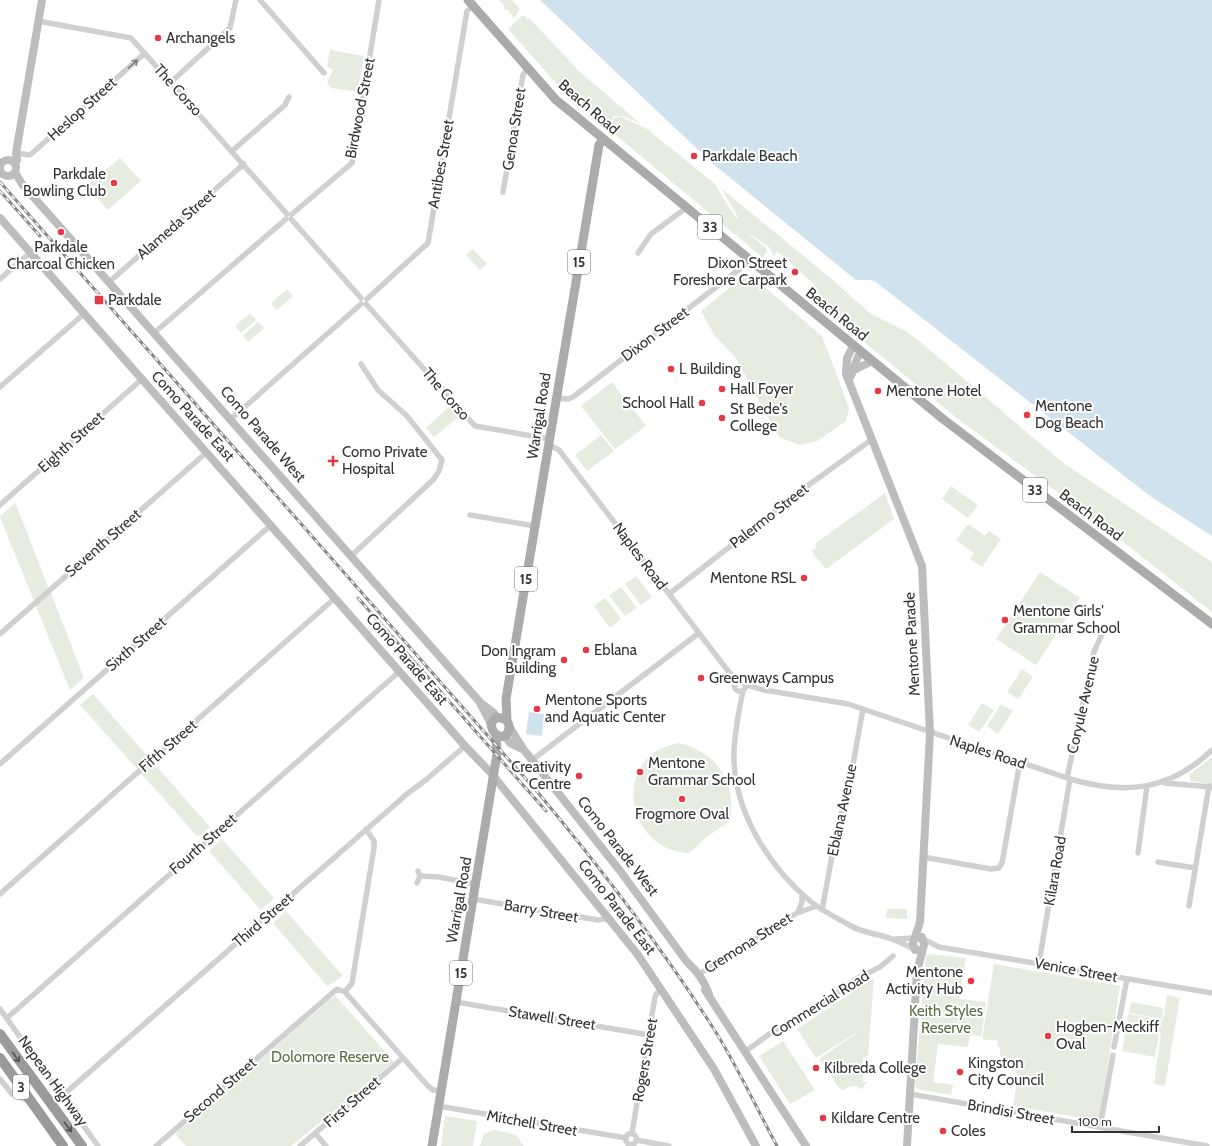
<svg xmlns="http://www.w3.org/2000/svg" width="1212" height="1146" font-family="Cabin,sans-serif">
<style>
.green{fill:#e6ecdf}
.water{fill:#cfe2ee}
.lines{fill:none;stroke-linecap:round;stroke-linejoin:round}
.street{stroke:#d0d0d0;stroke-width:5.5}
.secondary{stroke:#bdbdbd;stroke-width:8}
.primary{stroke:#ababab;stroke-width:9}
.highway{stroke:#9a9a9a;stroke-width:10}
.rail-casing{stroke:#888;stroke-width:3}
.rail{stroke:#fff;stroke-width:1.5;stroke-dasharray:4.5;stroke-linecap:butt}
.oneway{stroke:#7a7a7a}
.oneway2{stroke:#525252}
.poi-dot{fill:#e63946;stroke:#fff;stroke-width:1.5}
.labels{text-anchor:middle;stroke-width:4;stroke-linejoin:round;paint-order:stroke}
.shield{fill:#fff;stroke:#707070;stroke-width:1}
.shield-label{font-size:14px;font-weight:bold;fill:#333}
.poi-label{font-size:15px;fill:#333;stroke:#fff;text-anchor:start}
.street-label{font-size:15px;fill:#333;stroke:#fff}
.park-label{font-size:15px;fill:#56703f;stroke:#fff}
</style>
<rect width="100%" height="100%" fill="#fff"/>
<!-- green -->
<path class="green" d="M499 0H512L520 9 514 18 508 10 504 9V5Z
M523 15 527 19 529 18 581 73 641 124 623 116H614L609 125 615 118 620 116 647 129 714 183 736 218 738 217 721 188 834 281 871 314 907 332 918 340 1062 462 1212 562V612L1098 522 958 419 824 309 811 298 810 290 815 285 780 254 777 252 774 256 769 247 749 233V234L766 248 767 253H765L763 258 563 91 508 29Z
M330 50 364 56 358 92 331 88 327 82 333 70 327 66Z
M120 158 141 181 108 210 86 186Z
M473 249 487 264 480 270 466 255Z
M748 273 822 336 849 408 846 421 817 441 800 445 779 437 736 358 715 336 701 311Z
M287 289 293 296 277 310 271 303Z
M250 313 256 320 241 333 235 326Z
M258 322 264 328 248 342 243 336Z
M612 382 646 426 615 449 581 406Z
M452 404 461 415 434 437 426 428Z
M601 435 614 451 587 471 575 455Z
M951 486 978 505 968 518 942 499Z
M885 493 894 519 826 569 811 551 817 547 815 544Z
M15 502 84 678 70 690 0 517Z
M968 524 985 536 989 531 1001 539 982 567 970 559 974 553 956 540Z
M1040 572 1080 598 1036 665 996 639Z
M636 576 652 597 641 605 625 584Z
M621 587 637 608 625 616 609 595Z
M605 598 621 619 610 628 594 606Z
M1022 669 1033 677 1018 699 1007 692Z
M93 694 210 827 198 837 80 705Z
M982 703 994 710 979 732 968 725Z
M1001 704 1013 711 998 734 987 726Z
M679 743C717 752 737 782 730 821L708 836 689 853C625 851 609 755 679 743Z
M1212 757V784L1190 781V774Z
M222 839 274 898 261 910 209 851Z
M887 909H907V919L886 918Z
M286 911 343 976 327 986 273 923Z
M929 954 966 958 959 999 986 1002 981 1036 970 1035 968 1047 938 1044 933 1082 953 1085 951 1095 917 1089 915 1085 926 956Z
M994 964 1120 986 1099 1121 1013 1106 1018 1075 1013 1068 1003 1065 1004 1056H1000V1048L997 1045 998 1041 982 1039Z
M874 978 868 1056 863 1057V1082H867L862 1089 856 1086 848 1087 845 1090 840 1089 819 1059 868 1025 816 1058 797 1029Z
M335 995 394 1062 291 1146H186L175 1134Z
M1167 995 1180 998 1165 1086 1154 1084 1161 1033 1126 1027 1128 1014 1163 1020Z
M1131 1002 1163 1008 1162 1019 1129 1013Z
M1126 1029 1159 1034 1155 1057 1122 1051Z
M783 1041 815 1090 790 1104 759 1056Z
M445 1116 477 1121 473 1146H441Z
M495 1130 516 1135 524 1146H480L483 1135 490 1131Z"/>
<!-- water -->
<path class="water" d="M540 0H1212V536L1150 496 876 282 871 280H856L712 163Z
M529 712 544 714 542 736 526 734Z"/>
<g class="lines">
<!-- street -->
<path class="street" d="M260 0 324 73
M38 21 131 38 287 214
M171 82 230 28 236 0
M232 151 285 105 289 97
M16 153 30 155 145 53
M503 192 523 75 528 67
M292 214 352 163 379 0
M291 219 361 298
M638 253 651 234 686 208
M0 279 31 252
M109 282 244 164
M367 299 428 243 467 11 473 6
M366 304 475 426 550 439
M154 333 286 219
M0 387 85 313
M557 398 568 399 573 397 750 261
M231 419 361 304
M549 445 559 450 728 671 739 681
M0 505 142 379
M470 515 535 526
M351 556 433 480 439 471 442 460 407 416 378 390 361 364
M669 594 810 484 871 440
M0 634 207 452
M734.5 686a5.5 5.5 0 1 1 11 0a5.5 5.5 0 1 1-11 0Z
M744 684 764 690 848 704 1070 779C1125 795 1169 791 1212 750
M743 691C739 710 735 730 734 751 732 808 767 865 810 901 822 911 837 918 851 926 863 933 879 934 892 939 899 941 907 946 914 949
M532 760 699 633
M0 764 271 525
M1067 778 1090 670 1094 652 1102 634
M1165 783 1212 787
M1138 853 1147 786
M923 857 991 869 999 868 1002 863 1020 762
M1158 862 1195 868
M420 876 439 877 475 884
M417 883 420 876 418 871
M0 894 335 598
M473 899 598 920 610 918
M1189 906 1209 786
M822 910 839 818 846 803 863 709
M798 912 802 902V894
M896 939 914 938
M923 939 939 947 1212 993
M1039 963 1070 779
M699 974 797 913 817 906
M345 992 352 983 374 848V841L366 829
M456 1002 649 1035
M0 1009 98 1146
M7 1018 400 671
M1114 1047 1127 979
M746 1051 775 1030 811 1011 856 979 880 967 893 956
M0 1079 12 1094 29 1101
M910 1094 1207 1146
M62 1096 407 794 427 779 465 746
M438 1106 626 1138
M1100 1127 1113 1055
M315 1133 326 1146
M632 1133 655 997 657 993 662 989
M625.5 1139a5.5 5.5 0 1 1 11 0a5.5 5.5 0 1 1-11 0Z
M636 1140 669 1146
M156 1146 337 989 345 992 428 1086 433 1090 441 1091
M300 1146 403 1058"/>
<!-- secondary -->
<path class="secondary" d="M0 168a8 8 0 1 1 16 0a8 8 0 1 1-16 0Z
M15 164 17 160 16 153 42 0
M15 172 22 184 479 701 491 724
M0 218 465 746 491 773 638 955 714 1069 756 1146
M853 346 847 358 846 374 922 566 930 733 920 922 913 943 915 950H921
M852 371 872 361
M849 379C855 371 853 363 861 352
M482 704 494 713 496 717
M509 726 524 750 621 872 687 962C697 971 704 980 709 994
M505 736 510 743 524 750
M705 990 806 1146
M907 1146 917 971 924 945 922 937 915 938"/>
<!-- primary -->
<path class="primary" d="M468 0 556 100 566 108 943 419 1212 624
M496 717 505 719C511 724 510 731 505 736 497 738 492 732 491 724Z
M507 720 506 699 599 145 603 139
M432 1146 497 754 496 734"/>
<!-- highway -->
<path class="highway" d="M0 1034 82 1146
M0 1058 63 1146"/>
<defs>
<path id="rail" d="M0 182 540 795C603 871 664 950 717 1034 739 1070 757 1109 777 1146
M0 191 40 236
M358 598 546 811"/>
</defs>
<!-- rail casing -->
<use href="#rail" class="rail-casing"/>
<!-- rail -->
<use href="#rail" class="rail"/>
</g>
<!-- one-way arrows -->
<defs><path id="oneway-shaft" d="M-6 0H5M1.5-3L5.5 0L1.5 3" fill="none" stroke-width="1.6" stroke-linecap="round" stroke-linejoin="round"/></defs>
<use class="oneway" href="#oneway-shaft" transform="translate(133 64) rotate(-42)"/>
<g class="oneway2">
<use href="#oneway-shaft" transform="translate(16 1057) rotate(55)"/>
<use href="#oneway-shaft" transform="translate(68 1127) rotate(53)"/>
</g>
<!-- markers -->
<g class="poi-dot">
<circle cx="158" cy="38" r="4"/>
<circle cx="694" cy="156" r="4"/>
<circle cx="114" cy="183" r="4"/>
<circle cx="61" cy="232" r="4"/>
<circle cx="795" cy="272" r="4"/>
<rect x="94" y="295" width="10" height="10" rx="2"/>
<circle cx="671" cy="369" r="4"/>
<circle cx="722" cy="389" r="4"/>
<circle cx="878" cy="391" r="4"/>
<circle cx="702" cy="403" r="4"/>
<circle cx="1027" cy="415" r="4"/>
<circle cx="722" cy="418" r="4"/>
<path d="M331 455h4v4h4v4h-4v4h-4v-4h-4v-4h4z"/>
<circle cx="804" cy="578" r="4"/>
<circle cx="1005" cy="620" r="4"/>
<circle cx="586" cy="650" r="4"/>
<circle cx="564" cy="660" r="4"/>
<circle cx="701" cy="678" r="4"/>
<circle cx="537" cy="709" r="4"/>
<circle cx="640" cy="772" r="4"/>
<circle cx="579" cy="776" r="4"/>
<circle cx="682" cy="799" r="4"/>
<circle cx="971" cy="981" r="4"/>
<circle cx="1048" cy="1036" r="4"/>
<circle cx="816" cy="1068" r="4"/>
<circle cx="960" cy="1072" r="4"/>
<circle cx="823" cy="1118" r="4"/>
<circle cx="943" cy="1131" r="4"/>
</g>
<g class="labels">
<!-- shield labels -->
<g class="shield">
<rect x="698" y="215" width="24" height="24" rx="3"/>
<rect x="568" y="250" width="22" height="24" rx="3"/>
<rect x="1023" y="478" width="24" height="24" rx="3"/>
<rect x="515" y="567" width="22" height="24" rx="3"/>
<rect x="450" y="961" width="22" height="24" rx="3"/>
<rect x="13" y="1075" width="16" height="24" rx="3"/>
</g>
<g class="shield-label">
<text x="710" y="232">33</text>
<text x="579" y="267">15</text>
<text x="1035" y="495">33</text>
<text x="526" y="584">15</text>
<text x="461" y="978">15</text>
<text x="21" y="1092">3</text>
</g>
<!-- poi labels -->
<g class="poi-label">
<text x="166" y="43">Archangels</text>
<text x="702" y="161">Parkdale Beach</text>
<text x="106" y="179" text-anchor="end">Parkdale<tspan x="106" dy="17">Bowling Club</tspan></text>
<text x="61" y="252" text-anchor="middle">Parkdale<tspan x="61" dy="17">Charcoal Chicken</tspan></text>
<text x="787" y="268" text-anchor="end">Dixon Street<tspan x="787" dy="17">Foreshore Carpark</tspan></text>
<text x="108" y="305">Parkdale</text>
<text x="679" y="374">L Building</text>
<text x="730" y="394">Hall Foyer</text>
<text x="886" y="396">Mentone Hotel</text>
<text x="694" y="408" text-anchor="end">School Hall</text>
<text x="1035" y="411">Mentone<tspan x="1035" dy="17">Dog Beach</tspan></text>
<text x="730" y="414">St Bede's<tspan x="730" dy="17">College</tspan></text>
<text x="342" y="457">Como Private<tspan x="342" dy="17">Hospital</tspan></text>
<text x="796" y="583" text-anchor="end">Mentone RSL</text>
<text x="1013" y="616">Mentone Girls'<tspan x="1013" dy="17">Grammar School</tspan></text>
<text x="594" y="655">Eblana</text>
<text x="556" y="656" text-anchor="end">Don Ingram<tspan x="556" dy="17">Building</tspan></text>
<text x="709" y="683">Greenways Campus</text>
<text x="545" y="705">Mentone Sports<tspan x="545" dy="17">and Aquatic Center</tspan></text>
<text x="648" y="768">Mentone<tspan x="648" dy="17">Grammar School</tspan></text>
<text x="571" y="772" text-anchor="end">Creativity<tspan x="571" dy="17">Centre</tspan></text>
<text x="682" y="819" text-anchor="middle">Frogmore Oval</text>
<text x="963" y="977" text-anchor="end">Mentone<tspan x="963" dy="17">Activity Hub</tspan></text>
<text x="1056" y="1032">Hogben-Meckiff<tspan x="1056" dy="17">Oval</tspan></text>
<text x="968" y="1068">Kingston<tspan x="968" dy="17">City Council</tspan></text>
<text x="824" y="1073">Kilbreda College</text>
<text x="831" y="1123">Kildare Centre</text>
<text x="951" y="1136">Coles</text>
</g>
<!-- street labels -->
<g class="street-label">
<text transform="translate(178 90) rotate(48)" y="5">The Corso</text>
<text transform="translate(589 107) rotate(41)" y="5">Beach Road</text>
<text transform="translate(360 108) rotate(-79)" y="5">Birdwood Street</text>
<text transform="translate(82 109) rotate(-42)" y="5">Heslop Street</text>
<text transform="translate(514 129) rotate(-81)" y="5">Genoa Street</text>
<text transform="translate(441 164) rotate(-80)" y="5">Antibes Street</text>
<text transform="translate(176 224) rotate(-41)" y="5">Alameda Street</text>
<text transform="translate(837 314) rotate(39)" y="5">Beach Road</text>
<text transform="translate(655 334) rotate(-37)" y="5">Dixon Street</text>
<text transform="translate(446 394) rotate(49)" y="5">The Corso</text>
<text transform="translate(193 416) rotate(48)" y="5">Como Parade East</text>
<text transform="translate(539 416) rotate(-81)" y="5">Warrigal Road</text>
<text transform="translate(263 434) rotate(49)" y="5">Como Parade West</text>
<text transform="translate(71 442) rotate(-42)" y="5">Eighth Street</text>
<text transform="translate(1091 515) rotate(37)" y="5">Beach Road</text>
<text transform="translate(769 516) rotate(-38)" y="5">Palermo Street</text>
<text transform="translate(103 543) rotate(-41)" y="5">Seventh Street</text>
<text transform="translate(640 556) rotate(53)" y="5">Naples Road</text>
<text transform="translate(136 644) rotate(-41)" y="5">Sixth Street</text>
<text transform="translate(912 644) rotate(-93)" y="5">Mentone Parade</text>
<text transform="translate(407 659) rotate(49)" y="5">Como Parade East</text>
<text transform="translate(1083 705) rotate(-77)" y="5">Coryule Avenue</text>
<text transform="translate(168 746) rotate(-41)" y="5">Fifth Street</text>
<text transform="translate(988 752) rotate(18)" y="5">Naples Road</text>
<text transform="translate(842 810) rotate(-78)" y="5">Eblana Avenue</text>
<text transform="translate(203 844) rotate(-41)" y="5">Fourth Street</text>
<text transform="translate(618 846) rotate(52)" y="5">Como Parade West</text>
<text transform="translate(1055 871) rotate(-80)" y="5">Kilara Road</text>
<text transform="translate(459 900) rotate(-80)" y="5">Warrigal Road</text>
<text transform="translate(617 907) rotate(52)" y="5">Como Parade East</text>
<text transform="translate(541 911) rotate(10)" y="5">Barry Street</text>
<text transform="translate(263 920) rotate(-41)" y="5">Third Street</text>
<text transform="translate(748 943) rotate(-32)" y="5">Cremona Street</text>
<text transform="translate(1076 970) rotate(10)" y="5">Venice Street</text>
<text transform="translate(820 1004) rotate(-32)" y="5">Commercial Road</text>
<text transform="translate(552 1018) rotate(9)" y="5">Stawell Street</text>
<text transform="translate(645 1060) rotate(-80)" y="5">Rogers Street</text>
<text transform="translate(53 1081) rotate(54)" y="5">Nepean Highway</text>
<text transform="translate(220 1090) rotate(-41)" y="5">Second Street</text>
<text transform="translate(352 1102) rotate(-41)" y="5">First Street</text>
<text transform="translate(1011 1112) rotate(10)" y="5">Brindisi Street</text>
<text transform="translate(532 1123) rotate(10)" y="5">Mitchell Street</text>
</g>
<!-- park labels -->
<g class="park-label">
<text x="946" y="1016">Keith Styles<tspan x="946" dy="17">Reserve</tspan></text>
<text x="330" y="1062">Dolomore Reserve</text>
</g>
</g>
<!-- scale -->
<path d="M1072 1126v6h87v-6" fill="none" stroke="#333333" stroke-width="2"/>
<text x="1078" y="1126" font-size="12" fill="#333333" stroke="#ffffff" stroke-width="3" paint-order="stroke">100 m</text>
</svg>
